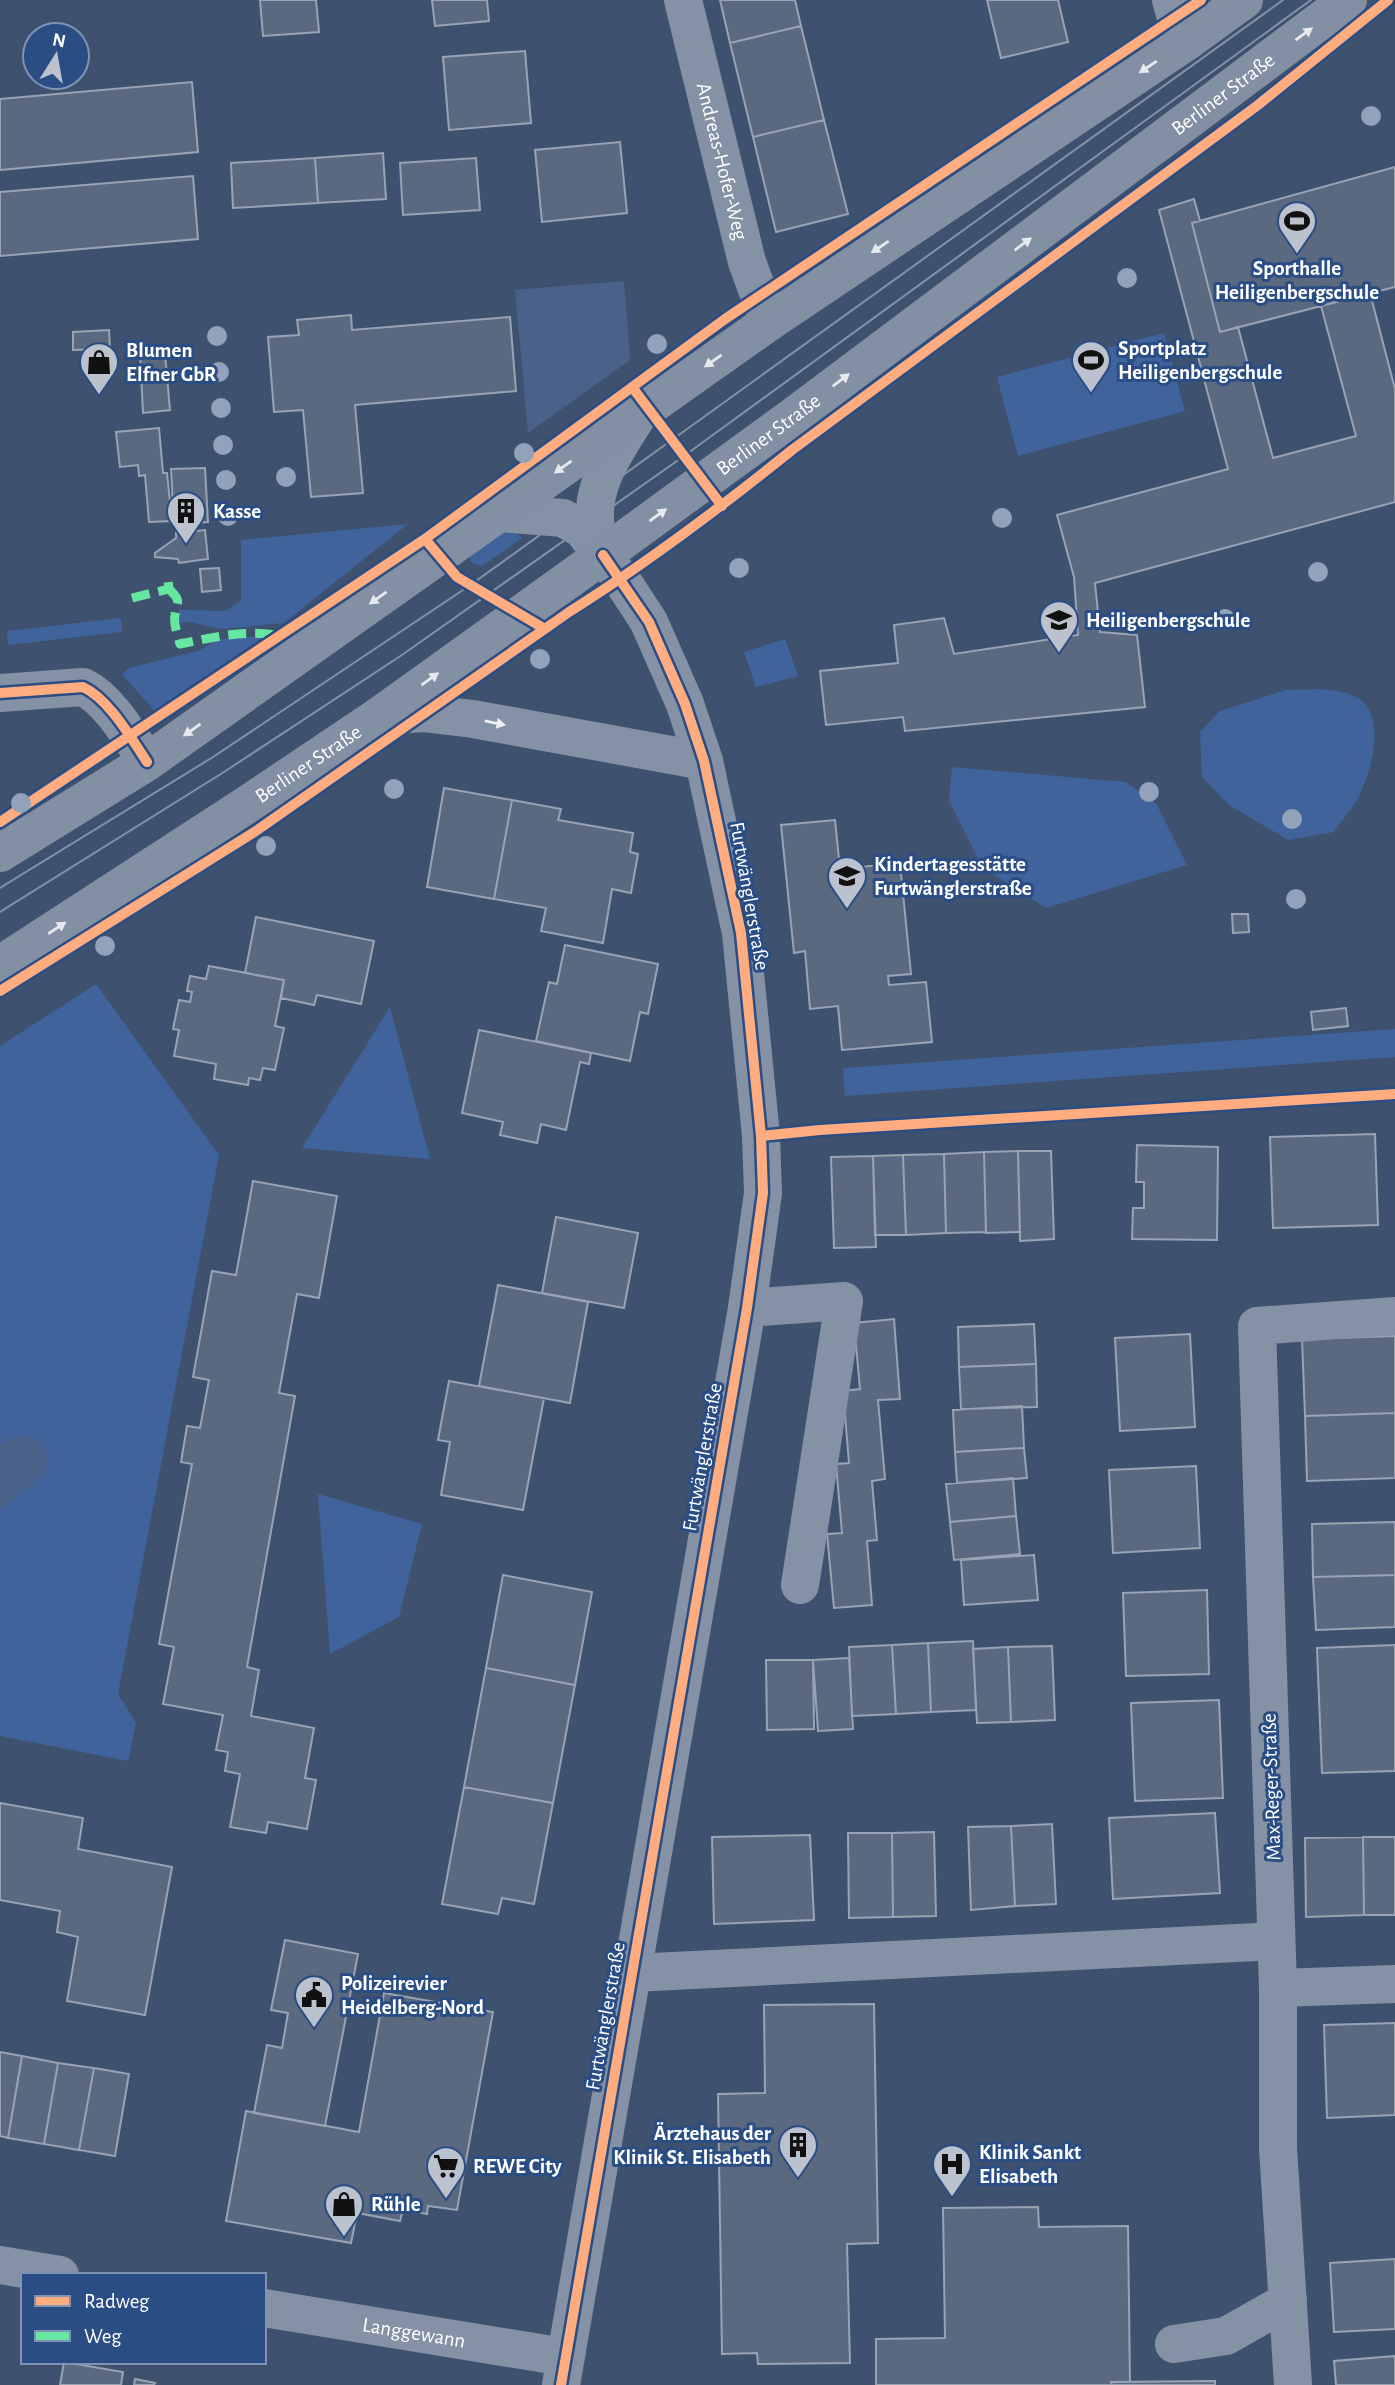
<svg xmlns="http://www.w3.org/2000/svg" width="1395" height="2385" font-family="'Alegreya Sans',sans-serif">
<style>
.green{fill:#3f639a}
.water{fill:#4a6289}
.building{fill:#5a6980;stroke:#98a3b4;stroke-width:2}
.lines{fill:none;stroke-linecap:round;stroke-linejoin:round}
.minor{stroke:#8592a6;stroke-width:38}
.major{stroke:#8390a3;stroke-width:38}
.tram{stroke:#8492a5;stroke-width:2}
.quiet{stroke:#66e7a1;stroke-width:9;stroke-dasharray:18 9;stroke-linecap:butt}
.cycleway-casing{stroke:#2a4d84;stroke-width:15}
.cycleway{stroke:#ffac80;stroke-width:10}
.tree{fill:#92a2ba}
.oneway{fill:#e6e9ed}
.oneway2{fill:#edeff2}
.labels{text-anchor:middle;stroke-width:6;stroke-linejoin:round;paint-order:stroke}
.street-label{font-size:21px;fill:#fff;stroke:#2a4d84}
.poi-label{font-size:21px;font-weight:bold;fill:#fff;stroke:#2a4d84;text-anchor:start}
</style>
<rect width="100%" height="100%" fill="#3e5270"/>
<!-- green -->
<path class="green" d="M1164 333 1185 411 1018 456 997 377Z
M408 524 284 623 221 629 190 622 178 623 177 617 179 610 225 611 241 601V540Z
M515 532 522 538 482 566 472 563 469 557 503 533Z
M121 618 122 632 8 645 7 631Z
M239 637H263L156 713 122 674 129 668 198 651 217 640Z
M785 639 798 676 756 687 744 652Z
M1322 689C1336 691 1353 692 1363 702 1385 724 1371 771 1359 796 1353 808 1342 820 1334 832L1288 840 1229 805 1202 777 1200 732 1220 711 1286 690Z
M952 767 1126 782 1157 805 1187 865 1046 908 982 867 949 801Z
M96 984 219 1155 118 1694 136 1723 128 1761 0 1736V1046Z
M390 1007 430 1159 302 1148Z
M1395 1029V1057L845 1096 843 1068Z
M318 1494 422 1524 399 1617 330 1654Z"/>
<!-- water -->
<path class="water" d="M624 281 630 360 528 433 515 290Z
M25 1435C49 1440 48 1453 45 1474L0 1510V1445L8 1439Z"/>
<!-- building -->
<path class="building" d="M260 0H316L319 32 263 36Z
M432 0H487L489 21 435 26Z
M720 0H795L801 26 730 43Z
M987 0H1058L1068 42 1001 58Z
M801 26 824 120 753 137 730 43Z
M525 51 531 123 449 130 443 57Z
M192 82 198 152 0 170V99Z
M824 120 848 214 776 232 753 137Z
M620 142 627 213 542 222 535 150Z
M383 153 386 199 318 203 315 158Z
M315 158 318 203 233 208 231 163Z
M476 158 480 210 403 215 400 163Z
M1395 167V287L1220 332 1192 223Z
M193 176 198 239 0 256V192Z
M1194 199 1200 221 1192 223 1220 332 1238 327 1273 458 1356 436 1321 306 1370 293 1395 389V502L1095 583 1100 632 1137 635 1145 707 905 731 903 717 826 725 820 671 898 663 894 625 944 618 954 654 1078 635 1074 577 1057 515 1228 469 1159 210Z
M351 315 352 330 510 317 516 391 355 405 363 493 311 497 303 410 274 412 268 337 299 335 297 320Z
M109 330 110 349 73 350V332Z
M140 354H165L170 410 143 413Z
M159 428 163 473H167L172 521 149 522 145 475 139 476 138 465 120 467 116 432Z
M205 468 208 522 174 524 171 469Z
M205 530 208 559 179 563 178 559 155 557V553L176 538V533Z
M219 568 221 590 202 592 200 569Z
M444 788 512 800 494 899 427 887Z
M512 800 561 809 558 820 633 833 630 852 638 854 631 893 612 889 603 943 541 931 546 908 494 899Z
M835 820 840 869 900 863 911 974 888 976 889 985 926 982 932 1042 842 1050 838 1006 810 1009 805 951 794 953 781 825Z
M1232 914H1248L1249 932 1233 933Z
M256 917 374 941 361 1004 317 995 314 1005 281 998 284 980 245 973Z
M565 945 658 964 648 1014 640 1012 630 1061 536 1041 549 982 557 984Z
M209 966 284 980 275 1026 284 1028 275 1070 263 1068 260 1080 249 1078 248 1085 214 1079 216 1064 174 1056 179 1030 173 1029 179 1000 190 1002 192 992 187 991 190 976 206 979Z
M1346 1008 1348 1026 1313 1030 1311 1012Z
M479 1030 591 1053 589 1064 580 1062 566 1130 541 1124 537 1143 500 1135 503 1122 462 1113Z
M1375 1134 1378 1225 1273 1228 1270 1137Z
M1137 1145 1218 1147 1217 1240 1132 1239 1133 1208H1144V1182H1136Z
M1018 1151H1051L1054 1239 1020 1241Z
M1018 1151 1020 1232 986 1233 984 1152Z
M984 1152 986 1232 946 1233 944 1154Z
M944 1154 946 1233 906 1235 903 1155Z
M903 1155 906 1235H875L873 1156Z
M873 1156 876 1247 834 1248 831 1157Z
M253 1181 337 1196 319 1298 297 1294 279 1393 295 1396 247 1667 259 1670 251 1716 314 1728 305 1778 316 1780 307 1829 268 1822 266 1833 230 1827 240 1774 225 1771 228 1752 216 1750 223 1715 163 1704 174 1647 159 1644 192 1464 181 1462 187 1426 200 1428 209 1380 193 1377 212 1271 236 1275Z
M556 1217 638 1233 624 1308 542 1293Z
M498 1285 588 1302 570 1403 479 1386Z
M894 1319 900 1399 878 1400 885 1479 872 1481 877 1540 867 1541 872 1605 834 1608 827 1534 842 1533 836 1464 849 1463 843 1391 860 1389 854 1323Z
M1034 1324 1036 1364 959 1367 958 1327Z
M1190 1334 1195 1427 1120 1431 1115 1338Z
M1395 1336V1413L1305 1416 1302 1339Z
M1036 1364 1037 1407 961 1409 959 1367Z
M449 1381 544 1398 523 1510 441 1495 450 1442 438 1440Z
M1022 1406 1024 1448 955 1452 953 1410Z
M1395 1413V1478L1307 1481 1305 1416Z
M1024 1448 1027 1478 957 1483 955 1452Z
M1196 1466 1200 1548 1113 1553 1109 1470Z
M1013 1478 1016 1516 950 1522 946 1484Z
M1016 1516 1020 1554 954 1560 950 1522Z
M1395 1522V1575L1313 1577 1312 1524Z
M1034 1555 1038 1600 964 1605 961 1560Z
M503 1575 592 1592 575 1685 486 1668Z
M1395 1575V1627L1316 1630 1313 1577Z
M1207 1590 1209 1674 1126 1676 1123 1593Z
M973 1641 976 1710 931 1712 928 1643Z
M928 1643 931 1712 896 1714 892 1645Z
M892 1645 896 1714 852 1716 849 1647Z
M1395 1645V1771L1322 1773 1317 1648Z
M1052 1646 1055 1720 1011 1722 1008 1647Z
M1008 1647 1011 1722 977 1723 973 1649Z
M849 1658 853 1729 818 1731 813 1660Z
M766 1660H813L814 1729 767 1730Z
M486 1668 575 1685 553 1803 464 1787Z
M1219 1700 1223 1798 1135 1801 1131 1703Z
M464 1787 553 1803 534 1904 502 1898 498 1914 442 1904Z
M0 1803 83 1818 78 1849 172 1867 145 2015 67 2001 78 1937 57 1932 60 1911 0 1900Z
M1215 1813 1220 1893 1113 1899 1109 1818Z
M1052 1824 1056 1904 1015 1906 1011 1826Z
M1011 1826 1015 1906 971 1910 968 1827Z
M934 1832 936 1916 893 1917 892 1833Z
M848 1833H892L893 1917 849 1918Z
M810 1835 814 1920 714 1924 712 1837Z
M1363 1837H1395V1915H1364Z
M1363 1837 1364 1915 1306 1917 1305 1838Z
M285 1940 358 1954 325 2126 254 2113 267 2045 282 2048 288 2013 271 2010Z
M384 1993 493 2012 457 2210 428 2206 427 2214 403 2209 400 2221 357 2213 351 2243 226 2221 246 2111 359 2132Z
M874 2004 878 2243 847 2244 850 2363 758 2364 757 2353 722 2354 718 2094 765 2093 764 2005Z
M1395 2023V2115L1327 2118 1324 2025Z
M0 2052 22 2056 8 2138 0 2136Z
M22 2056 58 2063 44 2144 8 2138Z
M58 2063 94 2068 79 2150 44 2144Z
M94 2068 129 2074 115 2156 79 2150Z
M1038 2207 1039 2227 1128 2226 1130 2382H1111L1112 2385H876V2339L945 2338 943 2208Z
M1395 2259V2329L1334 2332 1330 2263Z
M1395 2356V2385H1336L1334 2361Z
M64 2362 123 2372 121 2385H60Z
M135 2379 155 2383 154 2385H134Z
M1215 2381V2385H1112L1111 2382Z"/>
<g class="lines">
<!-- minor -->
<g class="minor">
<path id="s1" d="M683 0 747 262 769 322"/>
<path d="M1171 0 1176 18 1189 40"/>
<path d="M498 513 563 518 582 529 621 579 649 622 685 704 704 761 741 933 761 1136 763 1193 747 1308 561 2385"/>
<path d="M603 555C600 543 595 530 595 518 593 479 620 445 639 413"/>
<path d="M0 693 83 687C109 699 131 738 147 762"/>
<path d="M379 716 423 713 473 719 704 761"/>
<path d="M747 1308 844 1301 800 1585"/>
<path d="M632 1973 1276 1941"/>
<path d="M1278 1988 1395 1984"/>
<path d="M0 2265 60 2275"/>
<path id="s2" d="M264 2308 564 2357"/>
<path d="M1174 2344 1226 2336 1288 2301"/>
<path d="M1293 2385 1278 2148V1988L1257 1326 1395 1316"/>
</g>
<!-- major -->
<g class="major">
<path d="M0 853 147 762 769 322 1189 40 1244 0"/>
<path id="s3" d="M0 965 245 806 379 716 603 555 791 418 1348 0"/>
</g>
<!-- tram -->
<path class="tram" d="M0 888 213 757 469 586 1283 0
M0 912 224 772 402 655 684 456 1311 0"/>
<!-- quiet -->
<path class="quiet" d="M169 589C182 602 177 600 175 615 173 623 178 636 180 644 215 637 246 629 281 636
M132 598 169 589 168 581"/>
<defs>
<path id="cycleway" d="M632 387 722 506
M425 539 457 577 545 629
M0 693 83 687C109 699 131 738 147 762
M0 822 425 539 725 319 1201 0
M0 991 256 831 569 612C647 563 720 508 792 450L1258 105 1388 0
M761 1136 820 1130 1395 1094
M561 2385 747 1308 763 1193 761 1136 741 933 704 761 685 704 649 622 603 555"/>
</defs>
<!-- cycleway casing -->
<use href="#cycleway" class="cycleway-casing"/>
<!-- cycleway -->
<use href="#cycleway" class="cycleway"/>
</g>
<!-- trees -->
<g class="tree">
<circle cx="1371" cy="116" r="10"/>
<circle cx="1127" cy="278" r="10"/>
<circle cx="217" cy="336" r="10"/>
<circle cx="657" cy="344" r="10"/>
<circle cx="219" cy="372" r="10"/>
<circle cx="221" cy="408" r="10"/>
<circle cx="223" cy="445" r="10"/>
<circle cx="524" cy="453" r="10"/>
<circle cx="286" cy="477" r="10"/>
<circle cx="226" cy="480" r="10"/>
<circle cx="228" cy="516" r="10"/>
<circle cx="1002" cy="518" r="10"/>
<circle cx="739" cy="568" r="10"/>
<circle cx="1318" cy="572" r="10"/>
<circle cx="1225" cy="619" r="10"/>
<circle cx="540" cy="659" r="10"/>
<circle cx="394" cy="789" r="10"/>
<circle cx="1149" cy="792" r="10"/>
<circle cx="21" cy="803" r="10"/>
<circle cx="1292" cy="819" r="10"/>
<circle cx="266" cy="846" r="10"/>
<circle cx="1296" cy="899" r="10"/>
<circle cx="105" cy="946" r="10"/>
</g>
<!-- one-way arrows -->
<defs><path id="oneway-solid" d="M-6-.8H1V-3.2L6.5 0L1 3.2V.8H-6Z" transform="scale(1.75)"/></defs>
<g class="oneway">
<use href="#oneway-solid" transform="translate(1304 34) rotate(-36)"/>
<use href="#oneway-solid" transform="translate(1148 67) rotate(146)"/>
<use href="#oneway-solid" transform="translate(1023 244) rotate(-37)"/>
<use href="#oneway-solid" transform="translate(880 247) rotate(146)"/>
<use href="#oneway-solid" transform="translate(713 361) rotate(145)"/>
<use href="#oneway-solid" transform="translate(841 380) rotate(-37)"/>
<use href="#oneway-solid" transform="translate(563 467) rotate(145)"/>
<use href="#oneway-solid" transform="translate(658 515) rotate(-36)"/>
<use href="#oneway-solid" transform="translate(378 598) rotate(145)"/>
<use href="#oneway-solid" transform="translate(430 679) rotate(-36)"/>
<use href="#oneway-solid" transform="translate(192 730) rotate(145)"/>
<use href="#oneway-solid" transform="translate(57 928) rotate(-33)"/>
</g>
<use class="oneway2" href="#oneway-solid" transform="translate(495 723) rotate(11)"/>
<!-- icons -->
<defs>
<symbol id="stadium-pin" viewBox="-11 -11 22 30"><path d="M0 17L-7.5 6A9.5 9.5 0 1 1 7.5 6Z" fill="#bbc2cd" stroke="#2a4d84"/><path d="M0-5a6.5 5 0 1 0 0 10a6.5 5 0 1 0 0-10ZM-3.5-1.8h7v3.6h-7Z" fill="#111"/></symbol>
<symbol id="shop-pin" viewBox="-11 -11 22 30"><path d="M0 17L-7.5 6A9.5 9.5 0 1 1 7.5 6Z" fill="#bbc2cd" stroke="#2a4d84"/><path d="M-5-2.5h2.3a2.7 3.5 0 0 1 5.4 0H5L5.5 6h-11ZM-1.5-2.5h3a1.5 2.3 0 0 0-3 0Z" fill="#111"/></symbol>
<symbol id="building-pin" viewBox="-11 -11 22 30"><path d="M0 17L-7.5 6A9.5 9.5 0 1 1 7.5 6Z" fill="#bbc2cd" stroke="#2a4d84"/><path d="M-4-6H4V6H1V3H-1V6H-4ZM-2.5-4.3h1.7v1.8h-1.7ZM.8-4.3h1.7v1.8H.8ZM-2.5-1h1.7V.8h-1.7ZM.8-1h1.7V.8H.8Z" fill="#111"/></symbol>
<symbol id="school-pin" viewBox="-11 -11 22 30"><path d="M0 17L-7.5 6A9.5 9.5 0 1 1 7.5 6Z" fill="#bbc2cd" stroke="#2a4d84"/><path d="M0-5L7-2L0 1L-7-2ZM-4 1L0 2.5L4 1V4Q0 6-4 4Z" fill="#111"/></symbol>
<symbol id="civic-pin" viewBox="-11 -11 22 30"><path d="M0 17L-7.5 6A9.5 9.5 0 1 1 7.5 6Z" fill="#bbc2cd" stroke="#2a4d84"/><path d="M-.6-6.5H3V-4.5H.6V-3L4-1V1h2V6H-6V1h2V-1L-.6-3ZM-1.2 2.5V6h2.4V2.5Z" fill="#111"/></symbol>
<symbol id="hospital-pin" viewBox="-11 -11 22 30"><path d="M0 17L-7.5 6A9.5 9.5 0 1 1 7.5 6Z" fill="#bbc2cd" stroke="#2a4d84"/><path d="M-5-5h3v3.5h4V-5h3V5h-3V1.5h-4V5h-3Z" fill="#111"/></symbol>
<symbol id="supermarket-pin" viewBox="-11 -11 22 30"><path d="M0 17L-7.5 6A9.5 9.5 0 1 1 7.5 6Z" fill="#bbc2cd" stroke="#2a4d84"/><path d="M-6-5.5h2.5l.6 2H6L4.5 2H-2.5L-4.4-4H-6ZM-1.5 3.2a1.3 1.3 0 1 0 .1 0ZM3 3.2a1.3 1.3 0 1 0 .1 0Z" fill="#111"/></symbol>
</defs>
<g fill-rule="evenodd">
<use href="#stadium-pin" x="1275" y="199" width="44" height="60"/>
<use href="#stadium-pin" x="1069" y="338" width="44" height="60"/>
<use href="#shop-pin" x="77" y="340" width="44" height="60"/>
<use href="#building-pin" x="164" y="489" width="44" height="60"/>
<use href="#school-pin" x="1037" y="598" width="44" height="60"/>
<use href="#school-pin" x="825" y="854" width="44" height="60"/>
<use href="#civic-pin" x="292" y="1973" width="44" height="60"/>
<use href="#building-pin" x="776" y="2123" width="44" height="60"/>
<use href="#hospital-pin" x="930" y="2142" width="44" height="60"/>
<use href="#supermarket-pin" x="424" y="2144" width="44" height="60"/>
<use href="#shop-pin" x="322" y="2182" width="44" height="60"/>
</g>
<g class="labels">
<!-- street labels -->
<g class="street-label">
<text dy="7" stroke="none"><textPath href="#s3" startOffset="1502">Berliner Straße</textPath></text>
<text dy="7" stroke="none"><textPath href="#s1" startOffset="166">Andreas-Hofer-Weg</textPath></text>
<text dy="7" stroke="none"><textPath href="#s3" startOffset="934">Berliner Straße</textPath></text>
<text dy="7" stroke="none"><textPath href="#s3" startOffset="368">Berliner Straße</textPath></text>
<text transform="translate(750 896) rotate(80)" y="7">Furtwänglerstraße</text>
<text transform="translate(702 1457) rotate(-80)" y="7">Furtwänglerstraße</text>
<text transform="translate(1271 1787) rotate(-92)" y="7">Max-Reger-Straße</text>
<text transform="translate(605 2016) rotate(-80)" y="7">Furtwänglerstraße</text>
<text dy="7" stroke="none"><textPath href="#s2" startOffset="152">Langgewann</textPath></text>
</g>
<!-- poi labels -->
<g class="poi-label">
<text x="1297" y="275" text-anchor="middle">Sporthalle<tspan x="1297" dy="24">Heiligenbergschule</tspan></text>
<text x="1118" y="355">Sportplatz<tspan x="1118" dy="24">Heiligenbergschule</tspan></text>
<text x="126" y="357">Blumen<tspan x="126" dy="24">Elfner GbR</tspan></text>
<text x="213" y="518">Kasse</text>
<text x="1086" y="627">Heiligenbergschule</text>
<text x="874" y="871">Kindertagesstätte<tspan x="874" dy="24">Furtwänglerstraße</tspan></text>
<text x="341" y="1990">Polizeirevier<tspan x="341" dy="24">Heidelberg-Nord</tspan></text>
<text x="771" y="2140" text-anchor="end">Ärztehaus der<tspan x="771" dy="24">Klinik St. Elisabeth</tspan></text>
<text x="979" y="2159">Klinik Sankt<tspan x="979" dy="24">Elisabeth</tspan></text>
<text x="473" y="2173">REWE City</text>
<text x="371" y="2211">Rühle</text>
</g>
</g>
<!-- legend -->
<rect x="21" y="2273" width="245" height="91" fill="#2a4d84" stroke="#7f94b5" stroke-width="2"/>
<rect x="35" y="2296" width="35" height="10" fill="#ffac80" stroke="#7f94b5" stroke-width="2"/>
<text x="84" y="2308" font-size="21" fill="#ffffff">Radweg</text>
<rect x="35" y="2331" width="35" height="10" fill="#66e7a1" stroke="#7f94b5" stroke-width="2"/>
<text x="84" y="2343" font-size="21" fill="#ffffff">Weg</text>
<!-- north arrow -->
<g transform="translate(56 56) rotate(11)"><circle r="33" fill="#2a4d84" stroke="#7f94b5" stroke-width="2"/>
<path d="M0-5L12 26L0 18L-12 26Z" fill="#bbc2cd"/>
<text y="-10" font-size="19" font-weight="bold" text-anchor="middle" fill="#ffffff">N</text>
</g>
</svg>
